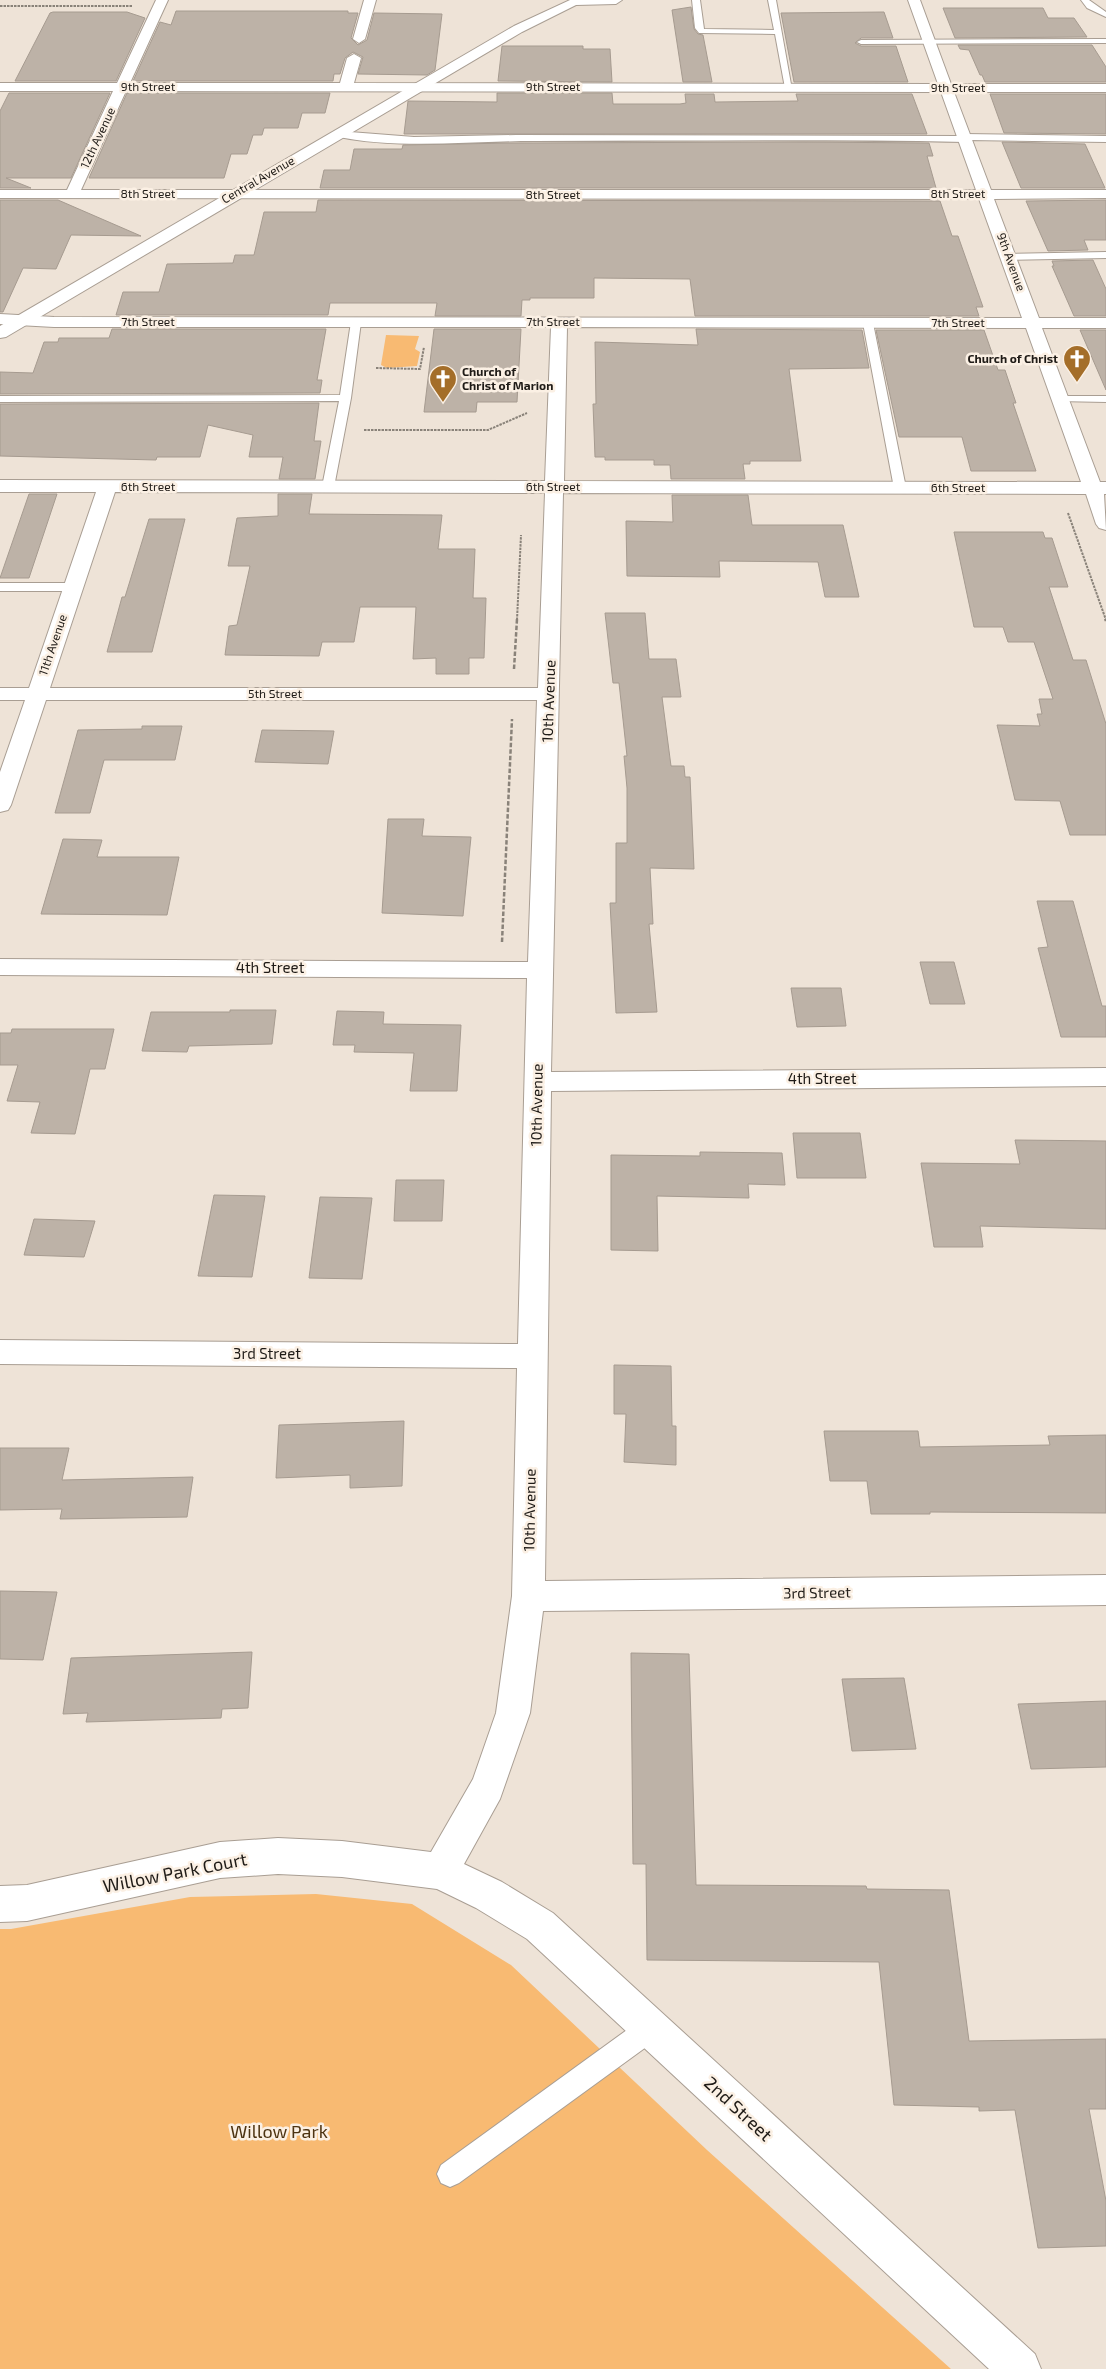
<svg xmlns="http://www.w3.org/2000/svg" width="1106" height="2369" font-family="'Exo 2',sans-serif">
<style>
.green{fill:#f8ba72}
.building{fill:#bdb2a7;stroke:#a69b90}
.lines{fill:none;stroke-linecap:round;stroke-linejoin:round}
.lane-casing{stroke:#a99e93;stroke-width:2}
.street-casing{stroke:#a99e93;stroke-width:2}
.secondary-casing{stroke:#a99e93;stroke-width:2}
.path-far1{stroke:#898279;stroke-width:2;stroke-dasharray:2.5 1;stroke-linecap:butt}
.path{stroke:#898279;stroke-width:2.5;stroke-dasharray:4.5 2;stroke-linecap:butt}
.lane{fill:#fff;fill-rule:evenodd}
.street{fill:#fff;fill-rule:evenodd}
.secondary{fill:#fff;fill-rule:evenodd}
.labels{text-anchor:middle;stroke-width:5;stroke-linejoin:round;paint-order:stroke}
.far-street-label{font-size:12px;fill:#1f1b17;stroke:#fbf0e4}
.far-poi-label{font-size:12px;font-weight:bold;fill:#1f1b17;stroke:#fbf0e4;text-anchor:end}
.street-label{font-size:15px;fill:#1f1b17;stroke:#fbf0e4}
.near-street-label{font-size:18px;fill:#1f1b17;stroke:#fbf0e4}
.near-park-label{font-size:18px;fill:#4d3311;stroke:#fbf0e4}
</style>
<rect width="100%" height="100%" fill="#eee3d7"/>
<!-- green -->
<path class="green" d="M386 335 419 336 415 349 420 352 417 366 387 368 381 365Z
M316 1894 412 1904 511 1965 707 2150 951 2369H0V1929H11L190 1897Z"/>
<!-- building -->
<path class="building" d="M691 7 694 29 698 34 703 35 712 82H683L672 10Z
M943 8H1043L1048 18H1074L1087 37 955 38Z
M176 11H348V13H358L351 38 358 45 367 40 374 13 442 14 435 70 427 75 358 74 363 57 353 52 345 58 340 74H334L333 81H133L160 22 171 25Z
M53 12H127L145 18 116 81H15L50 13Z
M884 12 893 38H861L855 43 861 46H896L908 82H794L781 13Z
M958 45H1092L1106 67V82H985L982 75H980L969 50 960 49Z
M502 46H583V49H610L612 82 498 81Z
M9 93H110L71 178H6L31 188H0V111Z
M127 93H330L325 113H302L298 128H264L262 135H253L247 154H231L224 178H89Z
M497 93H612L613 104H680L686 103 685 94H714L715 102 798 101 796 94H912L927 134H404L408 101 497 102Z
M990 94H1106V134L1004 133Z
M803 142 929 143 933 156H927L936 188H320L324 170H350L354 149H402L403 145 510 143Z
M1002 142 1085 144 1105 188H1021Z
M0 200H58L141 236 71 235 56 269 23 268 3 312H0Z
M318 200 940 201 952 236H958L983 307H976L979 316H695L690 279 594 278V298H530V300H522L521 316H435L437 303H330L328 315H116L123 292H159L167 264 233 263 235 255H254L264 212H316Z
M1106 200V240H1084L1088 250 1048 251 1026 201Z
M1093 260 1106 289V316H1074L1052 266H1054L1052 261Z
M112 329H326L317 380H322L320 393 0 394V372L33 373 44 342H58L59 338H109Z
M434 329H521L517 402H477L476 412H424Z
M696 329 862 330 869 368 789 369 801 461H750V464H743L745 479H671L670 465H654V460H605V457H595L593 404H596L595 342 698 345Z
M876 330H984L998 370H1005L1016 403H1013L1036 471H971L962 437H899Z
M1080 330H1106V390Z
M319 403 314 441H321L315 479H279L283 457H249L253 435 208 425 200 457H157L156 460 0 456V404Z
M29 494H57L29 578H0Z
M278 494H312L309 514 442 515 438 549H475L473 598H486L484 658H469V674H436V658L413 659 416 607H360L354 642H322L319 656 225 655 229 626 237 625 250 566H228L237 518 278 516Z
M672 495H748L752 525H843L859 597H825L818 562 719 561 720 577 627 576 626 521 673 522Z
M149 519H185L152 652H107L122 597H125Z
M954 532H1043L1045 538H1052L1068 587H1049L1073 660H1086L1106 724V835H1070L1060 801 1015 800 997 725 1040 726 1037 714H1042L1039 699H1053L1034 642H1008L1003 627H974Z
M605 613H645L649 659H676L681 697H662L671 766H684L685 777H690L694 869 650 868 653 924H649L657 1012 616 1013 610 903H616V843H627V788L624 756H627L619 683H613Z
M142 726H182L175 760H104L90 813H55L78 730 142 729Z
M262 730 334 731 328 764 255 762Z
M388 819H424L422 836 471 837 463 916 382 913Z
M63 839 102 840 97 857H179L167 915 41 914Z
M1037 901H1073L1102 1006H1106V1037H1061L1038 948 1048 947Z
M920 962H954L965 1004H930Z
M791 988H841L846 1026 797 1027Z
M230 1010H276L272 1044 189 1046 187 1052 142 1051 151 1012H230Z
M337 1011 384 1012 383 1024 461 1025 457 1091H410L414 1053 354 1052 355 1045H333Z
M12 1029H114L105 1069H90L75 1134 31 1133 40 1102 7 1101 18 1065H0V1033H11Z
M793 1133H860L866 1178H797Z
M1015 1140 1106 1141V1229L980 1226 983 1247H934L921 1163 1020 1164Z
M700 1152 782 1153 785 1185 748 1184 749 1198 657 1196 658 1251 611 1250V1155L700 1156Z
M396 1180H444L442 1221H394Z
M214 1195 265 1196 252 1277 198 1276Z
M320 1197 372 1198 362 1279 309 1278Z
M34 1219 95 1221 84 1257 24 1255Z
M614 1365 671 1366 672 1426H676V1465L624 1462 626 1414H614Z
M404 1421 402 1486 350 1488V1475L276 1478 279 1425Z
M824 1431H918L920 1447 1050 1445 1048 1436 1106 1435V1513L930 1512V1514H871L867 1481H830Z
M0 1448H69L62 1480 193 1477 187 1517 60 1519 62 1509 0 1510Z
M0 1591 57 1592 43 1660 0 1659Z
M252 1652 248 1708 222 1709 221 1718 86 1722 88 1713 63 1714 71 1658Z
M631 1653 689 1654 696 1885 866 1886 867 1889 949 1890 969 2041 1106 2039V2109H1089L1106 2201V2246L1038 2248 1015 2110 979 2111V2107L894 2105 879 1962 647 1960 646 1864H633Z
M904 1678 916 1749 852 1751 842 1679Z
M1106 1701V1767L1031 1769 1018 1704Z"/>
<g class="lines">
<defs>
<path id="lane" d="M692 0H700L704 29 774 30 768 0H776L792 90 785 88 775 34 699 33 695 28Z
M1081 0H1089L1106 12V17L1087 8Z
M1106 39V43L861 44 857 42 861 40Z
M337 131 414 137 516 135 960 136 964 134 1106 136V142L969 140 965 142C821 139 678 141 534 141 470 141 397 150 334 136V132Z
M1106 252V258L1009 260 1004 257 1009 254Z
M356 319 361 322 351 398 334 487 328 491 322 487 339 401 0 402V396L340 395 351 322Z
M868 320 873 323 906 488 900 492 894 488 863 323Z
M1061 396H1106V402L1057 401V397Z
M0 583H73L79 587 73 591H0Z
M651 2016 660 2019 663 2028 660 2037 459 2183 450 2187 441 2183 437 2174 441 2165 642 2019Z"/>
<path id="street" d="M156 0H168L130 83H340L347 58 354 54 361 58 354 83 938 84 908 0H920L951 84H1106V92H954L991 190H1106V198L994 199 1039 318H1106V328H1042L1100 482H1106V494H1104L1106 530 1099 528 1096 524 1086 494 563 493 551 1072 1106 1068V1086L551 1091 545 1581 1106 1575V1605L543 1611 530 1713 500 1799 464 1864 502 1882 553 1913 1035 2354 1041 2369H989L527 1939 476 1908 437 1889 342 1877 278 1874 220 1878 27 1921 0 1922V1886L27 1885 220 1842 278 1838 342 1841 431 1852 473 1779 496 1713 512 1596 517 1368 0 1364V1340L518 1344 527 978 0 975V959L528 962 537 700H46L11 805 8 810 0 812V772L25 700H0V688H29L96 492H0V480L545 481 551 327H54L0 324V314L54 317 1022 318 979 199 0 198V190H67L113 91H0V83H117ZM126 91 941 92 976 190H81ZM567 327 1026 328 1081 482 564 481ZM115 492 545 493 538 688H50Z
M364 0H376L365 39 359 43 353 39Z"/>
<path id="secondary" d="M570 0H622L616 4 576 5 522 32 6 337 0 338V326L514 26Z"/>
</defs>
<!-- lane casing -->
<use href="#lane" class="lane-casing"/>
<!-- street casing -->
<use href="#street" class="street-casing"/>
<!-- secondary casing -->
<use href="#secondary" class="secondary-casing"/>
<!-- path-far1 -->
<path class="path-far1" d="M0 6H132
M376 368 420 369 424 347
M364 430H488L527 413
M1068 513 1106 620
M517 620 521 535"/>
<!-- path -->
<path class="path" d="M1105 619 1106 621
M514 669 517 619
M502 942 512 719"/>
<!-- lane -->
<use href="#lane" class="lane"/>
<!-- street -->
<use href="#street" class="street"/>
<!-- secondary -->
<use href="#secondary" class="secondary"/>
</g>
<!-- icons -->
<defs>
<symbol id="church-pin" viewBox="-11 -11 22 30"><path d="M0 17L-7.5 6A9.5 9.5 0 1 1 7.5 6Z" fill="#a46e29" stroke="#fbf0e4"/><path d="M-1.2-6h2.4v3.5h3.3v2.4h-3.3V6h-2.4V-.1h-3.3v-2.4h3.3Z" fill="#fff"/></symbol>
</defs>
<g fill-rule="evenodd">
<use href="#church-pin" x="1061" y="343" width="32" height="43"/>
<use href="#church-pin" x="427" y="363" width="32" height="43"/>
</g>
<g class="labels">
<!-- far-street labels -->
<g class="far-street-label">
<text x="148" y="91">9th Street</text>
<text x="553" y="91">9th Street</text>
<text x="958" y="92">9th Street</text>
<text transform="translate(98 138) rotate(-65)" y="4">12th Avenue</text>
<text transform="translate(258 180) rotate(-30)" y="4">Central Avenue</text>
<text x="148" y="198">8th Street</text>
<text x="958" y="198">8th Street</text>
<text x="553" y="199">8th Street</text>
<text transform="translate(1011 262) rotate(70)" y="4">9th Avenue</text>
<text x="148" y="326">7th Street</text>
<text x="553" y="326">7th Street</text>
<text x="958" y="327">7th Street</text>
<text x="148" y="491">6th Street</text>
<text x="553" y="491">6th Street</text>
<text x="958" y="492">6th Street</text>
<text transform="translate(53 645) rotate(-71)" y="4">11th Avenue</text>
<text x="275" y="698">5th Street</text>
</g>
<!-- far-poi labels -->
<g class="far-poi-label">
<text x="1058" y="363">Church of Christ</text>
<text x="462" y="376" text-anchor="start">Church of<tspan x="462" dy="14">Christ of Marion</tspan></text>
</g>
<!-- street labels -->
<g class="street-label">
<text transform="translate(549 701) rotate(-88)" y="5">10th Avenue</text>
<text x="270" y="973">4th Street</text>
<text x="822" y="1084">4th Street</text>
<text transform="translate(537 1105) rotate(-89)" y="5">10th Avenue</text>
<text x="267" y="1359">3rd Street</text>
<text transform="translate(530 1510) rotate(-89)" y="5">10th Avenue</text>
<text transform="translate(817 1593) rotate(-1)" y="5">3rd Street</text>
</g>
<!-- near-street labels -->
<g class="near-street-label">
<text transform="translate(175 1873) rotate(-11)" y="6">Willow Park Court</text>
<text transform="translate(738 2109) rotate(43)" y="6">2nd Street</text>
</g>
<!-- near-park labels -->
<g class="near-park-label">
<text x="279" y="2138">Willow Park</text>
</g>
</g>
</svg>
